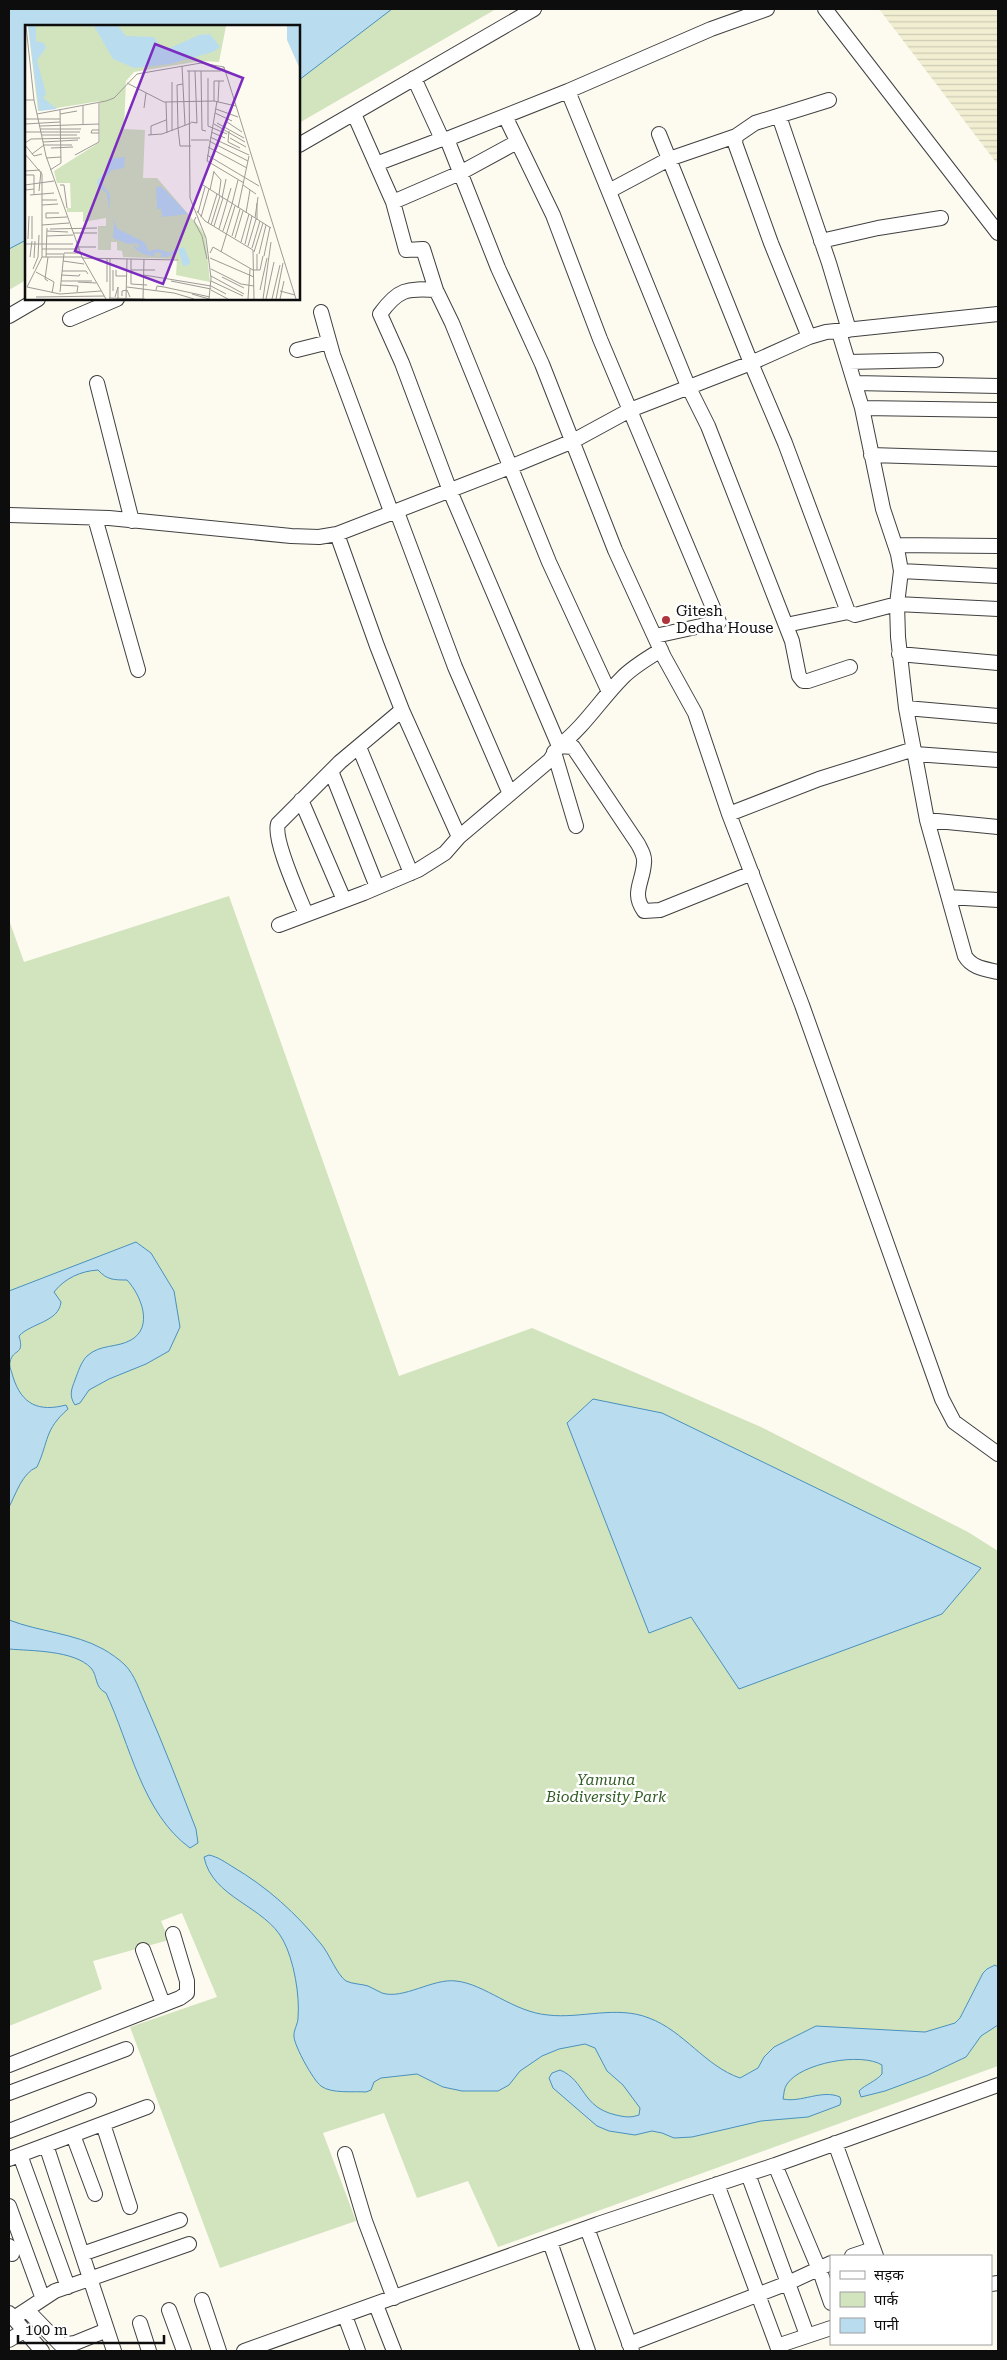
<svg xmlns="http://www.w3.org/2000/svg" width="1007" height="2360" font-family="'Roboto Serif','Noto Sans Devanagari',serif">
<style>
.farmland{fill:url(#farmland-rules)}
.park{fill:#d2e4bd}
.water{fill:#badcef;stroke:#4991be}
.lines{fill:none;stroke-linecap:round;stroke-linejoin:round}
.minor-casing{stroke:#404040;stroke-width:16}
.minor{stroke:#fff;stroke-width:14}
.poi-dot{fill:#ae353c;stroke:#fff;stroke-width:2}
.labels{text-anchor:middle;stroke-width:5;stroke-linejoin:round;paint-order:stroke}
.poi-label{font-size:15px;fill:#0d0d0d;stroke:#fff;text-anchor:start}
.park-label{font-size:15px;font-style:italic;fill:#325e25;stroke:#fff}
.inset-road{fill:none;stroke:#9d9b95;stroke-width:1}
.view{fill:#7b2cbf;fill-opacity:0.15;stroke:#7b2cbf;stroke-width:2.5}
.inset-edge{fill:none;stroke:#0d0d0d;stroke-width:2.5}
</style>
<defs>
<pattern id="farmland-rules" width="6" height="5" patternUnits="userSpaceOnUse" patternTransform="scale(1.25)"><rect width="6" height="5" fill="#f1eed2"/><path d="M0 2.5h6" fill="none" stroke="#cdcbb3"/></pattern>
</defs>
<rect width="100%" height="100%" fill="#fdfaf0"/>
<!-- farmland -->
<path class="farmland" d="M879 9H998V165Z"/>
<!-- park -->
<path class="park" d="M9 9H496L299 123V26H26V280L9 290Z
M229 896 399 1376 532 1328 761 1427 968 1532 998 1551V2066L498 2247 468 2181 417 2198 384 2113 323 2133 356 2221 220 2268 130 2027 217 1997 182 1913 161 1921 169 1940 93 1961 102 1989 9 2026V920L24 962Z"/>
<!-- water -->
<path class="water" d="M9 9H392L299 80V26H26V240L9 249Z
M136 1242 151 1253 174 1291 180 1327 169 1351 146 1364 109 1379 89 1390 80 1403 75 1405C69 1396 71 1390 75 1380 78 1372 81 1362 87 1356 100 1344 117 1348 131 1340 154 1327 141 1295 127 1280 114 1280 107 1280 98 1270 81 1271 65 1278 54 1292L61 1302C59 1322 31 1323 19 1336 25 1356 13 1348 10 1362 9 1367 12 1372 13 1377 22 1405 39 1412 66 1405L68 1409C44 1430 49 1441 37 1467 22 1473 16 1494 9 1507V1291Z
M593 1399 662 1413 981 1568 942 1614 739 1689 691 1617 649 1633 567 1423Z
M9 1620C40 1632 74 1633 103 1649 110 1653 119 1659 125 1665 135 1675 140 1692 146 1705 164 1746 180 1788 196 1829L198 1843 190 1848C142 1813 130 1744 106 1693 94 1687 98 1676 91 1668 74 1650 31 1651 9 1649Z
M209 1855C218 1857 225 1862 233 1867 267 1887 296 1913 321 1944 329 1953 337 1975 346 1981 352 1984 362 1984 368 1986 373 1988 377 1991 382 1993 403 2000 433 1978 456 1981 485 1984 513 2012 548 2015 581 2019 616 2005 649 2018 684 2031 705 2066 740 2078L758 2068 764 2057 774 2047 816 2026 925 2032 955 2023 960 2018 983 1973 987 1969 995 1965 998 1967V2025L981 2036 966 2057 928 2075 885 2091 861 2097 859 2091C866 2084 875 2082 882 2074V2065C861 2052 801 2063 787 2084 784 2088 784 2094 783 2099 801 2103 822 2089 840 2097L841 2101 840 2105 808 2117 761 2121 692 2137 674 2138 662 2133 652 2131 635 2135 609 2131 597 2126 553 2088 549 2078 552 2073 560 2070C586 2081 581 2107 616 2115 625 2117 630 2118 639 2115L640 2108 623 2085 607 2071 595 2048 585 2044 559 2049 542 2056 520 2071 509 2085 498 2091H462L443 2087 417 2074 381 2078 374 2082 371 2090 366 2092C354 2091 331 2094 321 2086 313 2080 295 2047 294 2037 293 2031 298 2024 298 2018 300 1996 294 1960 283 1940 265 1906 212 1898 204 1857Z"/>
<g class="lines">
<defs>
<path id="minor" d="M825 9 998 233
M414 78 442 139
M568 91 688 386 708 426 792 641 799 676 803 681H808L850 667
M354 114 393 202 406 250 423 249 436 290 452 323 549 562 609 692
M505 116 553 215 600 339 719 622 655 636
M779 116 829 263 849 330
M659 134 751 363 785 443 848 612 855 615 897 604 998 609
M447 139 498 268 542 364 615 550 664 657 695 713 729 814 802 1005 942 1399 954 1422 998 1454
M299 145 534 9
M376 164 442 139H447L568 91 711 29 767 9
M609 191 669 159 736 136
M393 202 460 173 517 142
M821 241 878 228 941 218
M321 312 333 355 392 514
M9 316 38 299
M70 319 117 299
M839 332 862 408 883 509 898 554 901 571 897 604 898 637 906 708 927 820 965 956C972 968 985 969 998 972
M809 337 771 243 735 143 736 136 755 123 829 100
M297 350 329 342
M848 362 936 360
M97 383 132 521
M855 383 998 386
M862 408 998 410
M871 455 998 459
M397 512 455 667 510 794
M9 515 109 518 291 536 319 537 337 534 510 467 573 441 630 410 751 363 809 337 826 332 998 314
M95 518 138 670
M337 534 377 646 402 710 459 837
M895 545 998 546
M901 571 998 576
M786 625 848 612
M899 654 998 663
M906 708 998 716
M559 746 573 747 638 844C641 850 645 856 644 863 643 882 631 893 644 911L660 910 752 873
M559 746C584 727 601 699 623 677 634 666 648 658 661 650
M359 747 411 873
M554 752 576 826
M915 754 998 760
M331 771 377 887
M301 800 344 900
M729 814 819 779 914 749
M927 820 998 827
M949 897 998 900
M306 914C299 896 273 840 278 824L340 762 402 710
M279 925 364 893 418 870 445 853 459 837 550 760 559 746 450 491 402 363 380 314C398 289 407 288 436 290
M143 1950 163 2004
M9 2065 180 1998 187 1993V1981L173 1934
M9 2093 126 2049
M103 2124 130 2207
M9 2131 89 2100
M73 2135 95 2194
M835 2143 876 2256
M46 2145 82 2254
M345 2154 365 2221 394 2298
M20 2155 68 2287
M9 2159 147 2107
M775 2165 821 2274 831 2303
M748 2174 807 2335
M717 2184 779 2351
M9 2206 43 2299
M587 2228 632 2351
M550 2242 588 2351
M9 2246 12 2254
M852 2256 873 2249
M991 2284 998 2283
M202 2300 219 2351
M376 2305 394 2351
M27 2310 61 2345 75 2343 107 2330
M169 2310 184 2351
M9 2313 42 2351
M345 2316 358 2351
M14 2318 55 2291 189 2244
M140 2323 149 2351
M9 2340 24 2331
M629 2344 788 2283 831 2263
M777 2346 831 2328
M114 2351 82 2254 180 2220
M244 2351 598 2224 775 2165 998 2085"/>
</defs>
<!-- minor casing -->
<use href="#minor" class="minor-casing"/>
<!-- minor -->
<use href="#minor" class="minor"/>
</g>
<!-- markers -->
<circle class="poi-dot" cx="666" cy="620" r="5"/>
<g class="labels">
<!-- poi labels -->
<g class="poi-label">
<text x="676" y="616">Gitesh<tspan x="676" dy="17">Dedha House</tspan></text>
</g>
<!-- park labels -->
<g class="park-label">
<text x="606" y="1785">Yamuna<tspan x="606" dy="17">Biodiversity Park</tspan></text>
</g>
</g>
<!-- overview -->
<g transform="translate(25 25)">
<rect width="275" height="275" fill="#fdfaf0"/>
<path d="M3 1H201L194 37 176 36 109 47 101 56 99 104 120 105 118 153H132L176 204 180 211 185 257 151 250 152 234 98 232 97 226 92 225V217H86V225H73V201H81V193L58 197V187H42V183H46L45 158H32L29 146 75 117V76L13 86Z" fill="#d2e4bd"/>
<path d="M3 1H11V16L19 18 21 23 12 35 21 69 18 73 32 84 14 86ZM69 1H93L101 11 129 12 135 21 145 23 174 10 185 9 195 22 188 27 145 39 109 43 88 34ZM262 1H275V44L262 15ZM100 132 99 143 87 145 75 157 85 169 84 187 82 168 73 162 72 156 81 146 83 134ZM135 161 140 165 163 189 137 192 136 184H132L131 163ZM85 189 93 204 119 217 124 226 133 224 145 228 151 224V228L141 232H135L137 229 133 227 128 229 132 232 118 229 110 224 108 219 115 225 112 218 103 219 88 213 89 198ZM159 222 165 236 164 240 158 241 153 224Z" fill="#badcef"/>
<path class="inset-road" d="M1 1 9 75 21 131 57 232 81 274M157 41 160 100M162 46H196L199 42M164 46 165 173 181 213 186 253 184 274M176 46 177 105 181 106M183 53V101L202 109M102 58 139 77 189 76 211 81M189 76V56H199M192 76 182 136 219 158M141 77 142 108M147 77V106M147 77V57M193 77 194 56M58 81V100M119 83 121 68M191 84 213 92M190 88 207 96M12 89 81 76 89 73 112 49 176 38 199 42 271 274M35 89 52 86M0 91V75H9M0 94H35M166 97 172 98 170 46M202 97 217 107M166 98 153 103 155 121H166M192 98 219 113M0 99 35 97M189 99 220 117M15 101 74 99M15 104H56M74 105H67L66 108H74M204 106 203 117 215 123M0 107H55M186 107 200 113M17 110H52M123 110 137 109 153 103 152 60 158 59M126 110V101L141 95M185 112 224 130M205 113 221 122M166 115H184M184 116 223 136M18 117 53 115M0 118 6 114 55 113M0 120 9 131 17 129M183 122 222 143M26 123 48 122M0 129 17 149V232L2 262 35 269 76 266M7 129 19 120H47M50 130 74 117V78M182 130 234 161M21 133 36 132M25 145 36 138 35 85M0 146 15 145M189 147 196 155 194 170M0 150H9V169M0 157 1 165 9 164M0 160 29 156M35 160H39L42 183M178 160 246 203M218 160 231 169M185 165 189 146M14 166 16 146M5 170 29 168M197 173 201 154M17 175H32M232 178V195M207 179 213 155M17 180 33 179M213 183 224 131M172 186 180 196 228 225 229 274M34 188H21V193L42 192M173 188 180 162M221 188 225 165M171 192 169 196 177 211 182 234M176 192 184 164M230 193 233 172M183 198 192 169M17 200 44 198M186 200 195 171M189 201 198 173M25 204 72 203M194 204 206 163M22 206 43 207M198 206 207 179M48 208H72M22 211 48 210M207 211 215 184M210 213 218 186M3 214 4 191M7 214V191M216 217 224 189M0 219H48M220 219 227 191M223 221 231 194M53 222H71M227 223 235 196M17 224H54M196 227 210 181M229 227 238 198M185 228 188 222 228 245H235L238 231M21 229H38M234 229 241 200M239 231 245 202M5 232 7 216M17 232H57M21 232 22 203M9 233 10 216M57 233 153 235M85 233V273M185 233 229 252M106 234V259L122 260M38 236 59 239M8 244 13 232 14 210M186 244 216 259 229 261M91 245V251H102M106 245H130M232 245V229M37 246H61L63 249M11 247 29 257 27 268M36 250 54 251 55 249M119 250 186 261 201 269M186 251 219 269M197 252 219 263M23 256 20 254 23 232M36 256H67M146 256 186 264M186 256 218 271M53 257 71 258M82 257V233M35 260 53 261 52 267M102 262 149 268 169 274M131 265 132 261 139 262 185 272M186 265 203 274M235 265 242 233M88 266V245M255 266 270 270M35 267 39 228H53M167 269 184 274M97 271V266L102 265 105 272M11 272 79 271M90 272 93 262V274M84 273 120 274M101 274 102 234M118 274 119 234M223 274 225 244M238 274 246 217M241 274 249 237M247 274 255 240M251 274 258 238M255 274 259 256"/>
<path class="view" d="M130 19 218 53 138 259 50 226Z"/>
<rect width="275" height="275" class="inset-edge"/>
</g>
<!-- border -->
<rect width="1007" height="2360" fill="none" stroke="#0d0d0d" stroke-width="20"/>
<!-- legend -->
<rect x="830" y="2255" width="162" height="90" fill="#ffffff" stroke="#9e9e9e"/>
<rect x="840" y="2271" width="25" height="8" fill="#ffffff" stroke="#9e9e9e"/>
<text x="874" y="2280" font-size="15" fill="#0d0d0d">सड़क</text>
<rect x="840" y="2292" width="25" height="15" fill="#d2e4bd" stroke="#9e9e9e"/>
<text x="874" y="2305" font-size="15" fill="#0d0d0d">पार्क</text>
<rect x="840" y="2318" width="25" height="15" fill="#badcef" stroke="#9e9e9e"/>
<text x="874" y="2330" font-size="15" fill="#0d0d0d">पानी</text>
<!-- scale -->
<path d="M18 2335v8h146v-8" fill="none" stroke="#0d0d0d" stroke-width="2.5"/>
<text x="25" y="2335" font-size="15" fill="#0d0d0d" stroke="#ffffff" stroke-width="4" paint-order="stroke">100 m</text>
</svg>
